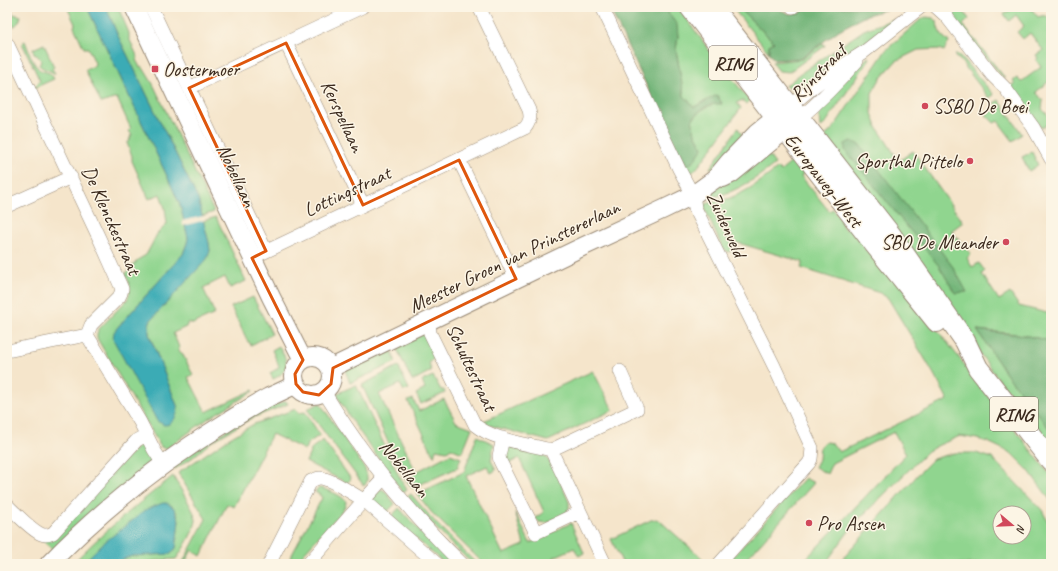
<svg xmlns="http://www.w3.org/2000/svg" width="1058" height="571" font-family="Caveat,sans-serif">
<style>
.green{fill:#90d58f;stroke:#668056;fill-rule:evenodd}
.forest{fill:#74b67a;stroke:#58704c}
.water{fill:#3aabb5;stroke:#3a6a6a}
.pier{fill:#f5e5cb}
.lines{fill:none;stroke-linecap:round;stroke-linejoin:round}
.street-casing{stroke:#988874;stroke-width:14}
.secondary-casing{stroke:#988874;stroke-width:20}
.primary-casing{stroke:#988874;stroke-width:22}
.street{stroke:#fff;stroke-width:13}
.secondary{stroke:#fff;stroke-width:18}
.primary{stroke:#fff;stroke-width:20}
.marked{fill:none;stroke:#df570d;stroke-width:3;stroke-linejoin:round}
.poi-dot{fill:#d1495b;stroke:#fcf5e5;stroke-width:1.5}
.labels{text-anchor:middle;stroke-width:3;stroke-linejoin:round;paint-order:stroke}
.shield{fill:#fcf5e5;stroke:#75675a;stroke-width:1}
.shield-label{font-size:19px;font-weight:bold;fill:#3b2a1e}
.poi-label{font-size:20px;fill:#3b2a1e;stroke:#fcf5e5;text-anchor:start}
.street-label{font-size:20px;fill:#3b2a1e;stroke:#fcf5e5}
</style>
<rect width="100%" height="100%" fill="#fcf5e5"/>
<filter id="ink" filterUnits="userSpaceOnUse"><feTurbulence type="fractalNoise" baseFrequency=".025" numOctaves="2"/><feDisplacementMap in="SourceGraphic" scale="8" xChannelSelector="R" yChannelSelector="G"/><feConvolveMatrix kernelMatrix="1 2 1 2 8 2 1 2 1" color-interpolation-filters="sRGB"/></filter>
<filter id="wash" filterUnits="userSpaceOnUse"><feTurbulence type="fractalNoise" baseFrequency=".012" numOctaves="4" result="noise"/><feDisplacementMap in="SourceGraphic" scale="16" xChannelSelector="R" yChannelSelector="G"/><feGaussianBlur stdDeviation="0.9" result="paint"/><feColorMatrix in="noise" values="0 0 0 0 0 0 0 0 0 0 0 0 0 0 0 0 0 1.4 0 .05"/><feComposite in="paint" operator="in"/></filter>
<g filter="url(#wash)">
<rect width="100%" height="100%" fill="#f5e5cb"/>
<!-- green -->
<path class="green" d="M7 7H10L13 14 21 16 19 22 15 26H13L7 15Z
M73 7H87L167 176 180 205 183 217 188 238 187 243 183 254 117 328 178 408 149 334V324L151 320 210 251 209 243 203 221 216 217 246 281 230 288 225 277 203 288 215 314 193 324 188 322 186 327 173 333 179 347 178 351 182 353 193 375 188 377 206 412 253 390 254 391 209 418 166 449 161 447 98 340C96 336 97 332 99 329L127 300C132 289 130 284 125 274L139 259 146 255 152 244 157 234 167 224 165 208 160 194 149 199 132 161V156L127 143 130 141 129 139 131 138 130 136 132 135 129 131 131 129 117 98 101 103 85 70 94 66 95 63 88 48H84L74 27 75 24 68 9Z
M106 7H118L129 33V38L138 58 136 60 140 67 142 66 153 84 214 212 202 216 198 199 118 36Z
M664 7H678L707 47 750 101 745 104 742 100 737 103 741 108 701 163 695 170 690 174 681 158 689 165 703 148 695 134 692 120 700 111 714 103H722L717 96 694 107 684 96 676 50 678 36Z
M732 7H738L774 42 769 45V53Z
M949 7H970L964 12 969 19 963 25 1005 78 1004 79 966 34 950 12Z
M1010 7H1030L1038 17C1044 15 1047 15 1051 20V83L1048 82 1036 92 1043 101 1042 109 1051 118V124H1049L1041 128 1010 86 1015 84 1013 81 1017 78 1021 82 1041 67 1036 60 1038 58 1036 55 1043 50 1030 33 1023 39 1017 32 1024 26 1016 15 1009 21 1004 14 1011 9Z
M926 17 933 18 937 21C938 32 941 35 949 42L944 51 940 49 918 50 896 61 880 79 872 93V113L877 127 899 161 913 151 963 222 951 231 971 254 967 258 972 267 979 263 985 271 982 274 999 300 1010 293 1019 306 1051 314V341L1018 334 977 330 1007 375 1051 431V447L996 376 825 136 832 130 886 50 920 20Z
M894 19 895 20 877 35 837 60 807 84 796 87 791 88 785 86 804 71 864 30 872 27Z
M25 41C28 48 32 62 37 67 43 75 49 68 54 79L34 88V87L40 81 22 43Z
M823 43 825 46 789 72 779 71 772 62 802 59 814 50 813 48 816 47 817 48Z
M44 44 54 67 52 69 55 73 54 74C50 69 43 70 39 65L41 61C40 57 37 55 34 54L33 49Z
M956 54 960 56 994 95 989 98 960 60 955 57Z
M868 57 870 58 868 61 825 124 821 127H820L819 116 822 105 832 93Z
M999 100 1022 134 1013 141 998 121 994 123 986 115 997 107 994 103Z
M738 128 744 137 711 169 710 168Z
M1032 152 1038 165 1029 171 1022 157Z
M767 153 775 164C759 177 726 199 705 197L706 194Z
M794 160 804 173 801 176 829 211 833 209 843 222 841 224 846 230 850 227 890 269 1051 476V501L1029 471 1011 453 988 442 977 439 960 436 939 445 928 451 854 524 825 564H801L906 454 894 432 832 463 827 474 815 467 819 459 820 446 826 442 832 443 839 452 948 400C930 365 908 332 888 298L880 293 801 268 803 262 735 242 738 249 728 252 723 249 704 207 705 204C713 202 722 201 730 198 748 191 763 180 778 168L781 171Z
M253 297 272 334 251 345 249 342H248L231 307Z
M423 332 436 357 429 362 431 371 412 381 396 347 407 342 406 339Z
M279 346C281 351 286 357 286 362 288 370 279 377 273 379L270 373 277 369 279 366 272 350Z
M384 349 386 352 391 350 396 362 350 383 345 370Z
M398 366 409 389 404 391 400 384 379 394 416 472 450 454 461 458 457 468 412 488 403 475 362 385Z
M593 371 613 410 548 441 485 424 484 421Z
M433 376 441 390H444L445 393 421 404 416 394 425 389 422 381Z
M356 385 398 474 407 490 403 493 352 421 336 394Z
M413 399 419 411 444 399 456 422 472 428 462 453 451 448 447 451 436 449 434 456 408 401Z
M286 401 288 404 252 418 245 422 211 442 192 458 175 469 172 465 255 412Z
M320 403 365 469C367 476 369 481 364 486L307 409Z
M296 409 298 413 305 412 320 435 307 444 305 450 272 434 234 507 227 504 201 556 192 550 184 564H182L206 519 178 473 228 439 254 424Z
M477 436 494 444 491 460 496 470 491 473 487 466 466 476 503 554 524 545 515 512 530 543 571 523 584 553 579 556 574 548 554 557 557 564H484L432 513 417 494 464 472Z
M323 440 351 479 347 483 306 462 312 448Z
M140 445 145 447 152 456V462L53 550 42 540Z
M507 445C515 446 531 448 538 451 552 457 563 489 569 502V509L566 513 547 523 539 522 535 518 544 512 519 458 510 463H506L505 447Z
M954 453H976L992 458 1042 510 1051 528V564H838L922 470 933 459ZM1000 513H1024V537H1000Z
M173 476C178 485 196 513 196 520 196 528 181 553 176 559L162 560 136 564H115L123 559 132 556 171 554 176 548 179 520 177 513 174 508 171 505 101 545 82 564H72C103 532 138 504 173 476Z
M805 478 814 483 742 564H726Z
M319 488C324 488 344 496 346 502 346 505 343 509 342 511L294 564H287L322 498 320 495 315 492Z
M381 489 385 491 395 504 386 513 373 501V497Z
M411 494 436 523 477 564H473L451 544 407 497Z
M399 508 429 541 453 564H445L391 517Z
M656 519 660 521 703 559 699 564H623L611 539 651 520Z"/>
<!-- forest -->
<path class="forest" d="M609 7H664L677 25 678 36 676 50 684 96 694 107 717 95 722 104C708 103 701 109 692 119L695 134 703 148 695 159 689 165 681 158Z
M738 7H776L780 10 790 14 799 13 812 7H895L867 15 839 30 802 58 774 60 769 53V45L774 42Z
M851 141 860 145 953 267 967 292 955 293 939 266 845 150V144Z
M977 330 1010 334H1018L1051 341V431L1007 375Z"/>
<!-- water -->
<path class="water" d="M87 7H106L118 36 198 199 209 243 210 251 207 259 151 320 149 324V334L178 408C178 415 172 426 164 425 162 424 159 422 157 421L113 339 114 332 117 328 183 254 187 243 188 238 183 217 180 205 167 176Z
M163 503H167L174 508 179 520 176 548 171 554 132 556 123 559 115 564H82L101 545 147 509Z"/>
<!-- pier -->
<path class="pier" d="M204 216 205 220 183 226 182 221Z"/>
</g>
<g filter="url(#ink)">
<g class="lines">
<defs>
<path id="street" d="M151 7 266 251
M602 7 679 169 693 195 695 208 774 366 812 448 811 459 809 463 719 564
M792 7H793
M936 7 946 16 992 75 1005 88 1033 127 1051 159
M7 43 100 240 122 289 121 293 119 297 91 325 87 335
M286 43 363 205
M189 88 362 7
M790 106 831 73 864 52 921 7
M799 119C820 101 839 82 857 61
M459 160 516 279
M7 206 71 177
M252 258 525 128C530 122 531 117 529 110L479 7
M429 322 430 333 475 425C493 440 528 444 551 450
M87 335 140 422 154 450 163 464
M7 351 87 335
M324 392C363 456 409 512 462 564
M503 438 499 456 500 461 536 533 580 512
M551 450 637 409 620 371
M551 450 605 564
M384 478 364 500 437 564
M7 505C14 512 33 531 41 534 45 536 49 535 53 533L137 440 146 435
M269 564 311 481C314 480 317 478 320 478 330 478 354 495 364 500L308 564"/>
<path id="secondary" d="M134 7 271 297 303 360
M723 178 731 174 796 121
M294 376a19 19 0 1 1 38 0a19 19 0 1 1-38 0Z
M331 368 582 247 664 209 693 195 715 179 729 162 758 132 788 108
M49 564C102 509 162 462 227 422 240 414 254 405 269 397 278 393 287 389 296 384"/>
<path id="primary" d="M690 7 875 245 937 322
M712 7 891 235 965 341 978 368 1051 461"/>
</defs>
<!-- street casing -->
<use href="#street" class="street-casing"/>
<!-- secondary casing -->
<use href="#secondary" class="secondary-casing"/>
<!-- primary casing -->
<use href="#primary" class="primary-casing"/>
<!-- street -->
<use href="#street" class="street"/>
<!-- secondary -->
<use href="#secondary" class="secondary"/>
<!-- primary -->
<use href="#primary" class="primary"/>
</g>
</g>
<!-- marked area -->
<path class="marked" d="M286 43 363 205 459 160 516 279 333 368 331 384 319 395 303 392 296 384 295 374 303 360 252 258 266 251 189 88Z"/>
<!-- markers -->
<g class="poi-dot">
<rect x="151" y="65" width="8" height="8" rx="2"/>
<circle cx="925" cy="106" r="4"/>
<circle cx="970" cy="161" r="4"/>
<circle cx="1006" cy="242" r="4"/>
<circle cx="809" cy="523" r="4"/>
</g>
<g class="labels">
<!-- shield labels -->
<g class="shield">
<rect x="709" y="46" width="48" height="34" rx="3"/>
<rect x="990" y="397" width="48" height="34" rx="3"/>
</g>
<g class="shield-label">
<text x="733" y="70">RING</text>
<text x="1014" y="421">RING</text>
</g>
<!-- poi labels -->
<g class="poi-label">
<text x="163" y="76">Oostermoer</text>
<text x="933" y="113">SSBO De Boei</text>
<text x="962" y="168" text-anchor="end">Sporthal Pittelo</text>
<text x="998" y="249" text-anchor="end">SBO De Meander</text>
<text x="817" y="530">Pro Assen</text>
</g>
<!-- street labels -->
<g class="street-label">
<text transform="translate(818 72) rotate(-46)" y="7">Rijnstraat</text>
<text transform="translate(343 116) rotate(65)" y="7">Kerspellaan</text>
<text transform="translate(237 175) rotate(65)" y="7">Nobellaan</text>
<text transform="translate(824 180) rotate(52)" y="7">Europaweg-West</text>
<text transform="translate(347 191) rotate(-25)" y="7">Lottingstraat</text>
<text transform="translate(112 220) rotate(66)" y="7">De Klenckestraat</text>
<text transform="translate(727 224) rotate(66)" y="7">Zuidenveld</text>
<text transform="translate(514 256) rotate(-26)" y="7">Meester Groen van Prinstererlaan</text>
<text transform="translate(472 367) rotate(65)" y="7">Schultestraat</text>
<text transform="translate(405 468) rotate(51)" y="7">Nobellaan</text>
</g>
</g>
<!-- margin -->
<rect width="1058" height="571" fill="none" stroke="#fcf5e5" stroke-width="24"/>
<!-- north arrow -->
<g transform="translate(1012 525) rotate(109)"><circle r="19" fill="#fcf5e5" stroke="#afa495"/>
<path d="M0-3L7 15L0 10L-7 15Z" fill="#d1495b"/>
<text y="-6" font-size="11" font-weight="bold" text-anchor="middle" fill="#3b2a1e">N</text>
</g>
</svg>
